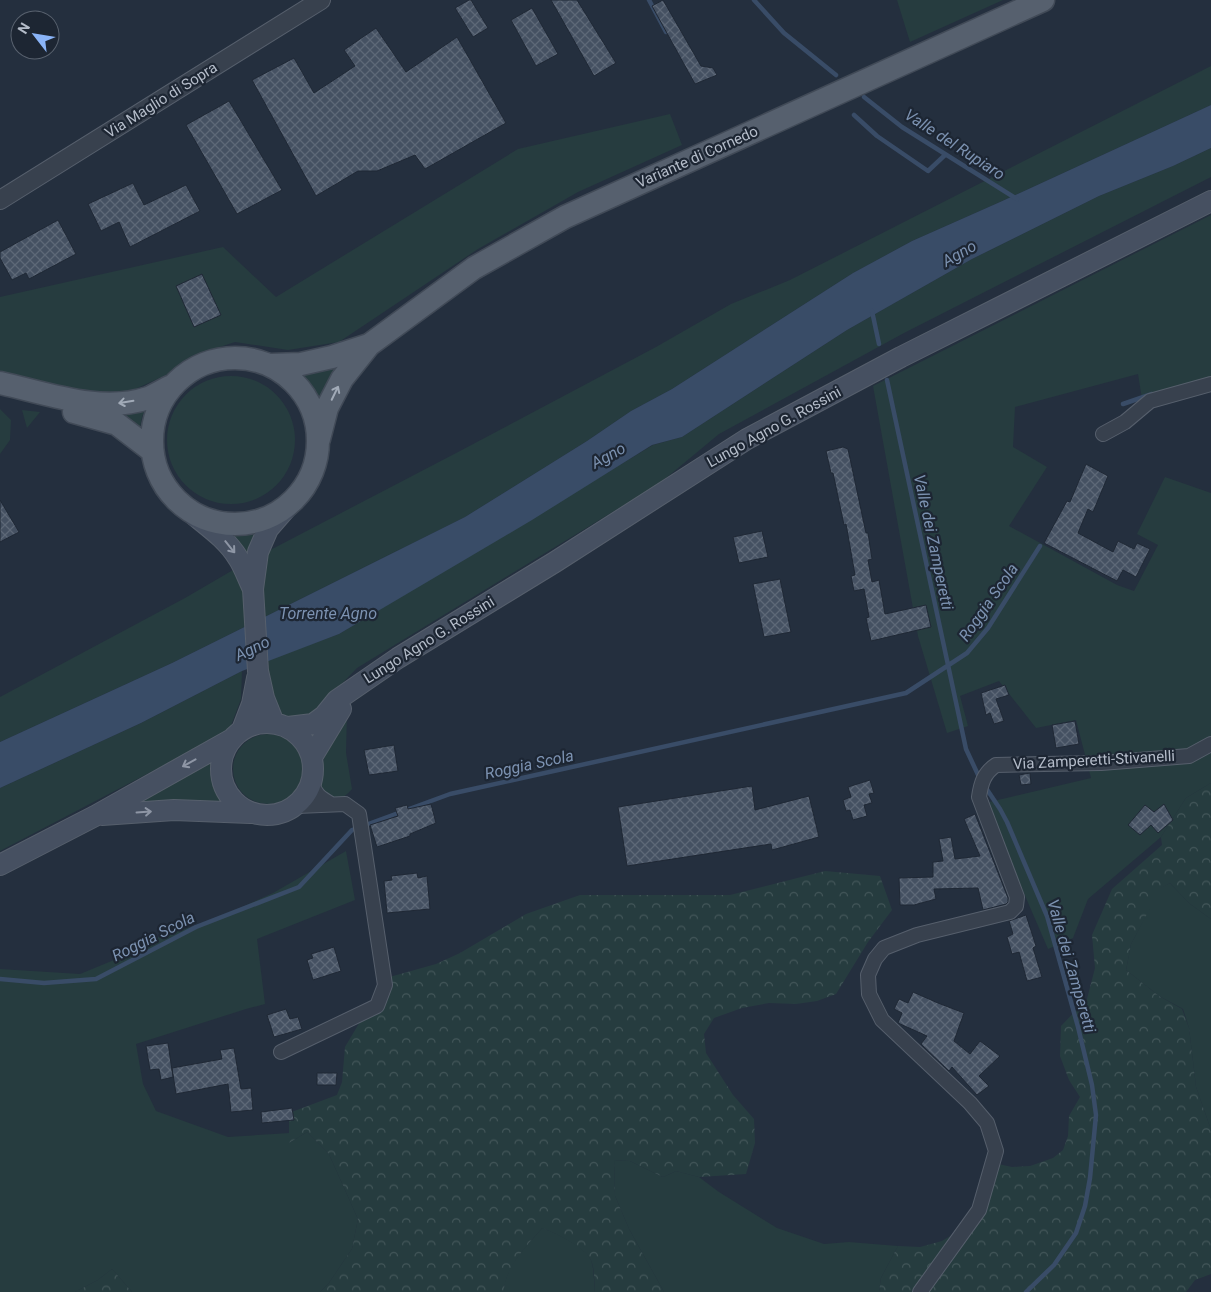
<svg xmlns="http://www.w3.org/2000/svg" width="1211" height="1292" font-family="Roboto,sans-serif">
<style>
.grass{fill:#263c3f}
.forest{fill:url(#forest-crowns)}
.water{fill:#394c67}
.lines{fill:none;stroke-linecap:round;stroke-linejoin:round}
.stream{stroke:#394c67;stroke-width:4.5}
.building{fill:url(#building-cross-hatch);stroke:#1f2835}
.minor-casing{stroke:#565f6c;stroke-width:16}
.tertiary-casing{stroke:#565f6c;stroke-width:20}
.secondary-casing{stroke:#565f6c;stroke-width:22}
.primary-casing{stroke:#414a57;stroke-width:25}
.minor{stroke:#38414e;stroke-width:14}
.tertiary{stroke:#38414e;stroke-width:18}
.secondary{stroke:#465061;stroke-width:20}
.primary{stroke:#56606e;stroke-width:22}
.oneway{stroke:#a1aab7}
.oneway2{stroke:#8e96a5}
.labels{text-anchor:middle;stroke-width:4.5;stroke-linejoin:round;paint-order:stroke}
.street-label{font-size:15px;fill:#b4bcc9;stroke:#1d2633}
.water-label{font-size:16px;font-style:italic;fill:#7c92b1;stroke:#1d2633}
</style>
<defs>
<pattern id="forest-crowns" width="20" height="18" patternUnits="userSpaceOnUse" patternTransform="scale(1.25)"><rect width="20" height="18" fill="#263c3f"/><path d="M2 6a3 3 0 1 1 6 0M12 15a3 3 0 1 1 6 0" fill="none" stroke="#435659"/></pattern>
<pattern id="building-cross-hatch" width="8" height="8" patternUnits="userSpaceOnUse" patternTransform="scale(1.25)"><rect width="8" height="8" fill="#455162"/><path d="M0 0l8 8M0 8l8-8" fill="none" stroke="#5d6877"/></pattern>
</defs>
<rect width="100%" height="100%" fill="#242f3e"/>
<!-- grass -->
<path class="grass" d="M897 0H1003L910 42Z
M1211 66V105L1000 202 912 241 853 273 672 389 631 411 587 441 465 517 172 663 0 742V697L185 598 245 563 226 534 242 533 258 529 251 560 460 451 656 347 731 304 790 280Z
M670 114 682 145 578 192 478 249 339 342 288 350 235 342 192 356 166 375 131 391 100 395 0 372V297L223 247 276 297 518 149Z
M1211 148V177L904 333 719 434 660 483 357 668 329 697 317 713 297 720 279 714 271 697 268 660 339 634 653 445 682 437 847 330 972 259 1099 196 1173 166Z
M1211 215V381L1142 399 1138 374 1015 407 1013 447 1047 467 1009 526 1117 585 1134 591 1158 545 1137 534 1165 477 1211 493V783L1186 798 1161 837 1088 899 1073 938 1048 949 985 803 1091 778 1076 720 1036 728 999 681 960 696 968 726 947 733 918 636 873 386Z
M348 356 319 403 310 384 293 370Z
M167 440a64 64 0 1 1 128 0a64 64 0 1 1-128 0Z
M148 402 142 417 139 432 101 410Z
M0 409 11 420 10 440 0 454Z
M22 410 40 412 27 428Z
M242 671 241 699 229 731 0 851V788L141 723Z
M347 713 346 753 352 789C341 802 333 801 321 790 318 759 332 739 347 713Z
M233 769a35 35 0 1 1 70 0a35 35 0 1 1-70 0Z
M212 757V784L223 805 117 807Z
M346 851 355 900 257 939 265 1004 246 1009 136 1044 143 1084 156 1111 228 1137 289 1133V1143L307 1132 329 1154 358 1219 352 1249 329 1283 320 1292H132L112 1269 98 1280 75 1292H0V969L80 974 114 960 161 936 213 920 273 893Z
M1170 883 1189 903 1211 919V1130L1196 1087 1189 1028 1183 1009 1159 996 1126 970 1131 944 1160 888Z
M614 1160 630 1161 663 1177 676 1171 699 1177 719 1192 777 1228 824 1244 849 1242 898 1246 881 1278 879 1292H664L629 1229 615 1196Z
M542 1228C554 1232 586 1247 591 1260 594 1267 594 1284 595 1292H504C503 1268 527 1246 542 1228Z"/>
<!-- forest -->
<path class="forest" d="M1211 783V919L1189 903 1170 883 1161 888 1131 944 1126 970 1159 996 1182 1009 1189 1028 1196 1087 1211 1130V1274L1195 1280 1186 1292H879L881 1278 898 1246 920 1247 942 1241 965 1227 998 1164 1012 1167 1030 1166 1053 1158 1063 1150 1068 1136 1069 1116 1080 1097 1069 1080 1060 1056 1061 1026 1087 999 1095 968 1092 935 1112 889 1162 845 1161 837 1186 798Z
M825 871 880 876 892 910 868 942 836 994 817 1001 796 1004 769 1003 742 1008 714 1018 704 1034 706 1053 733 1095 754 1119 755 1143 746 1174 699 1177 676 1171 663 1177 630 1161 614 1160 615 1196 629 1229 664 1292H595C594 1283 595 1269 591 1260 586 1248 554 1232 542 1228 527 1246 504 1268 504 1292H320L329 1283 352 1249 358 1219 329 1154 307 1132 289 1143V1113L337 1095 342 1082 345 1047 386 978 436 964 460 953 526 914 580 895H730Z
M112 1269 132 1292H75L98 1280Z"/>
<!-- water -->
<path class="water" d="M1211 105V148L1173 166 1099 196 972 259 847 330 682 437 652 445 532 520 339 634 242 671 141 723 0 788V742L172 663 465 517 587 441 631 411 672 389 853 273 912 241 1000 202Z"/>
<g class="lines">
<!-- stream -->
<path class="stream" d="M649 0 666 32
M754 0 784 33 836 75
M864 97 902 127 1017 199
M854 115 877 136 928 171 945 155
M872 311 879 344
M887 380 966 749 980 779
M1123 404 1152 394
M984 785 1000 809 1007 822 1047 916 1078 1027 1092 1085 1096 1115 1090 1178 1085 1206 1076 1233 1054 1265 1026 1292
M0 979 44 983 96 979 196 927 299 887 352 830 450 794 906 693 967 653 988 628 1040 546"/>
</g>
<!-- building -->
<path class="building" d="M469 0H471L488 28 473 37 455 8Z
M551 0H577L616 63 594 76Z
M663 0 701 66 713 68 717 75 695 84 652 6Z
M532 8 558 54 536 66 511 20Z
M376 28 406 72 457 37 506 123 425 169 415 155 377 171H358L316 196 252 80 294 58 314 93 355 66 344 50Z
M229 101 282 190 237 214 186 125Z
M133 183 144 205 186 185 200 211 130 247 119 222 101 231 88 204Z
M58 220 76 254 29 279 26 273 12 280 0 258V252Z
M202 274 221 315 194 327 176 286Z
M843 447 848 449 866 533H868L872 559 868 560 872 582 879 580 885 614 926 605 931 627 871 641 866 618 869 617 864 589 854 591 851 576 855 575 846 524 844 525 833 473H831L826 451Z
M1086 464 1108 476 1093 512 1088 509 1078 533 1113 552 1118 541 1134 549 1137 543 1150 549 1136 577 1123 570 1117 581 1044 543 1067 501 1070 502Z
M0 500 19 532 0 542Z
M762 531 768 557 739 563 733 537Z
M780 579 791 632 764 637 753 584Z
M1005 685 1009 695 996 699 1004 721 994 724 990 713 986 715 981 693Z
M1075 721 1079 744 1056 748 1052 725Z
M394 745 398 771 369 775 364 750Z
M1030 773 1031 784 1021 785 1019 775Z
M870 780 874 793 869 794 872 803 864 805 867 816 853 820 850 810 846 811 843 800 851 797 848 787Z
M752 786 755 810 809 796 819 837 772 850 771 844 627 866 618 807Z
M431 804 436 823 410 834V836L377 847 370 825 398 816 395 808 407 805 408 809Z
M1164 804 1173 820 1158 833 1151 825 1140 835 1128 825 1145 805 1154 812Z
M975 814 1008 898V902L1006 904 983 910 978 888 934 889 936 899 914 905H900L899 878 933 877V862L943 861 939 839 951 837 955 859 980 856 964 819Z
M417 873 418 878 427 876 430 909 387 913 384 881 392 880 391 876Z
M1026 915 1036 946 1033 948 1042 977 1027 981 1019 952 1012 954 1007 937 1013 934 1009 921Z
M334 947 341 971 313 980 307 960 313 958 311 954Z
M913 992 938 1003 964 1013 954 1041 970 1054 980 1041 1000 1056 979 1076 989 1086 977 1095 952 1067 949 1071 921 1044 927 1036 898 1023 902 1013 894 1009 899 999 908 1003Z
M286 1009 290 1019 298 1017 302 1029 274 1037 267 1015Z
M168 1043 173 1077 161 1080 159 1069 150 1070 146 1046Z
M234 1048 241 1089 251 1088 253 1110 231 1112 228 1084 176 1094 172 1068 222 1059 220 1050Z
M317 1073H337L336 1085H317Z
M292 1108 294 1120 262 1123 261 1112Z"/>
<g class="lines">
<defs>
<path id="minor" d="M1103 434 1125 422 1150 401 1211 384
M312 782C314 794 321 798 331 804
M281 1052 377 1006 385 985 359 814 345 804 297 806
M920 1292 979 1210 996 1151 987 1123 970 1103 882 1020 869 994 868 975 875 959 884 948 917 935 1010 912 1016 906 1017 897 979 797C981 783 984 773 996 765L1101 763 1189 756 1211 744"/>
<path id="tertiary" d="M0 200 321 0"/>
<path id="secondary" d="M194 515C210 528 227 540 238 558 244 567 248 579 253 589
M221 769a46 46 0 1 1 92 0a46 46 0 1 1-92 0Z
M274 723 264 698 258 671 253 589 258 552 268 529 288 506
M288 727 313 724 324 716 337 700 398 658 555 562 747 439 901 357 1211 201
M242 730 252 704 257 678
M312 757 341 709
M102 815 174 810 250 813
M0 865 95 816 232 739"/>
<path id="primary" d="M152 441a83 83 0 1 1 166 0a83 83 0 1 1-166 0Z
M272 365 301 364 332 357 369 345
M0 383C46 393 101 414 148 398 156 395 164 389 172 386
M74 412 117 424 151 450
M319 439 327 408 342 379 369 345 474 268 565 217 1043 0"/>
</defs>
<!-- minor casing -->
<use href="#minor" class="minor-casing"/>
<!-- tertiary casing -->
<use href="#tertiary" class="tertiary-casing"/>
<!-- secondary casing -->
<use href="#secondary" class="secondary-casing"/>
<!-- primary casing -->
<use href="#primary" class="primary-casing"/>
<!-- minor -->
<use href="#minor" class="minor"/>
<!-- tertiary -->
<use href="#tertiary" class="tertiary"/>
<!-- secondary -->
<use href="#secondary" class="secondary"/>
<!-- primary -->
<use href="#primary" class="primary"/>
</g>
<!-- one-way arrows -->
<defs><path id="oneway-shaft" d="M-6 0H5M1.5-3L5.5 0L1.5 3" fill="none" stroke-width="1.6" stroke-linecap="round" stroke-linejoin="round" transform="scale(1.25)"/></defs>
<g class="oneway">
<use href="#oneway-shaft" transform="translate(335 393) rotate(-64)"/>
<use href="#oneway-shaft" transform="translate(126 402) rotate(171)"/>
</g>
<g class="oneway2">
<use href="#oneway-shaft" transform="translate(230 547) rotate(51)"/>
<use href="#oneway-shaft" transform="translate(189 763) rotate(151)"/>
<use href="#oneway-shaft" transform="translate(144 812) rotate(-4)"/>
</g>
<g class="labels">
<!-- street labels -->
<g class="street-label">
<text transform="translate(161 100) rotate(-32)" y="5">Via Maglio di Sopra</text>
<text transform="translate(697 157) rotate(-24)" y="5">Variante di Cornedo</text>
<text transform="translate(774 427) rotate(-29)" y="5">Lungo Agno G. Rossini</text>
<text transform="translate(429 640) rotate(-32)" y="5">Lungo Agno G. Rossini</text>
<text transform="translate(1094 760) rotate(-3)" y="5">Via Zamperetti-Stivanelli</text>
</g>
<!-- water labels -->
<g class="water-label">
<text transform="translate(955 144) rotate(33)" y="6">Valle del Rupiaro</text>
<text transform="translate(959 253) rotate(-30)" y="6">Agno</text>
<text transform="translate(608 455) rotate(-29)" y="6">Agno</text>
<text transform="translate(934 542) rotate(78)" y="6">Valle dei Zamperetti</text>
<text transform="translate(988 602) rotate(-55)" y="6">Roggia Scola</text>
<text x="328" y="619">Torrente Agno</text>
<text transform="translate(252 648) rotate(-26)" y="6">Agno</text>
<text transform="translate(529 764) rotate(-12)" y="6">Roggia Scola</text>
<text transform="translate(153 936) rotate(-27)" y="6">Roggia Scola</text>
<text transform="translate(1072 966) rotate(74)" y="6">Valle dei Zamperetti</text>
</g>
</g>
<!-- north arrow -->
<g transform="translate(35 35) rotate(301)"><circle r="24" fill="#1d2633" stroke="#59626f"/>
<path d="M0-4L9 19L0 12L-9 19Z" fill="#8ab4f8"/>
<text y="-8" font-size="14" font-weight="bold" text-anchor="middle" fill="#b4bcc9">N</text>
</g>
</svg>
